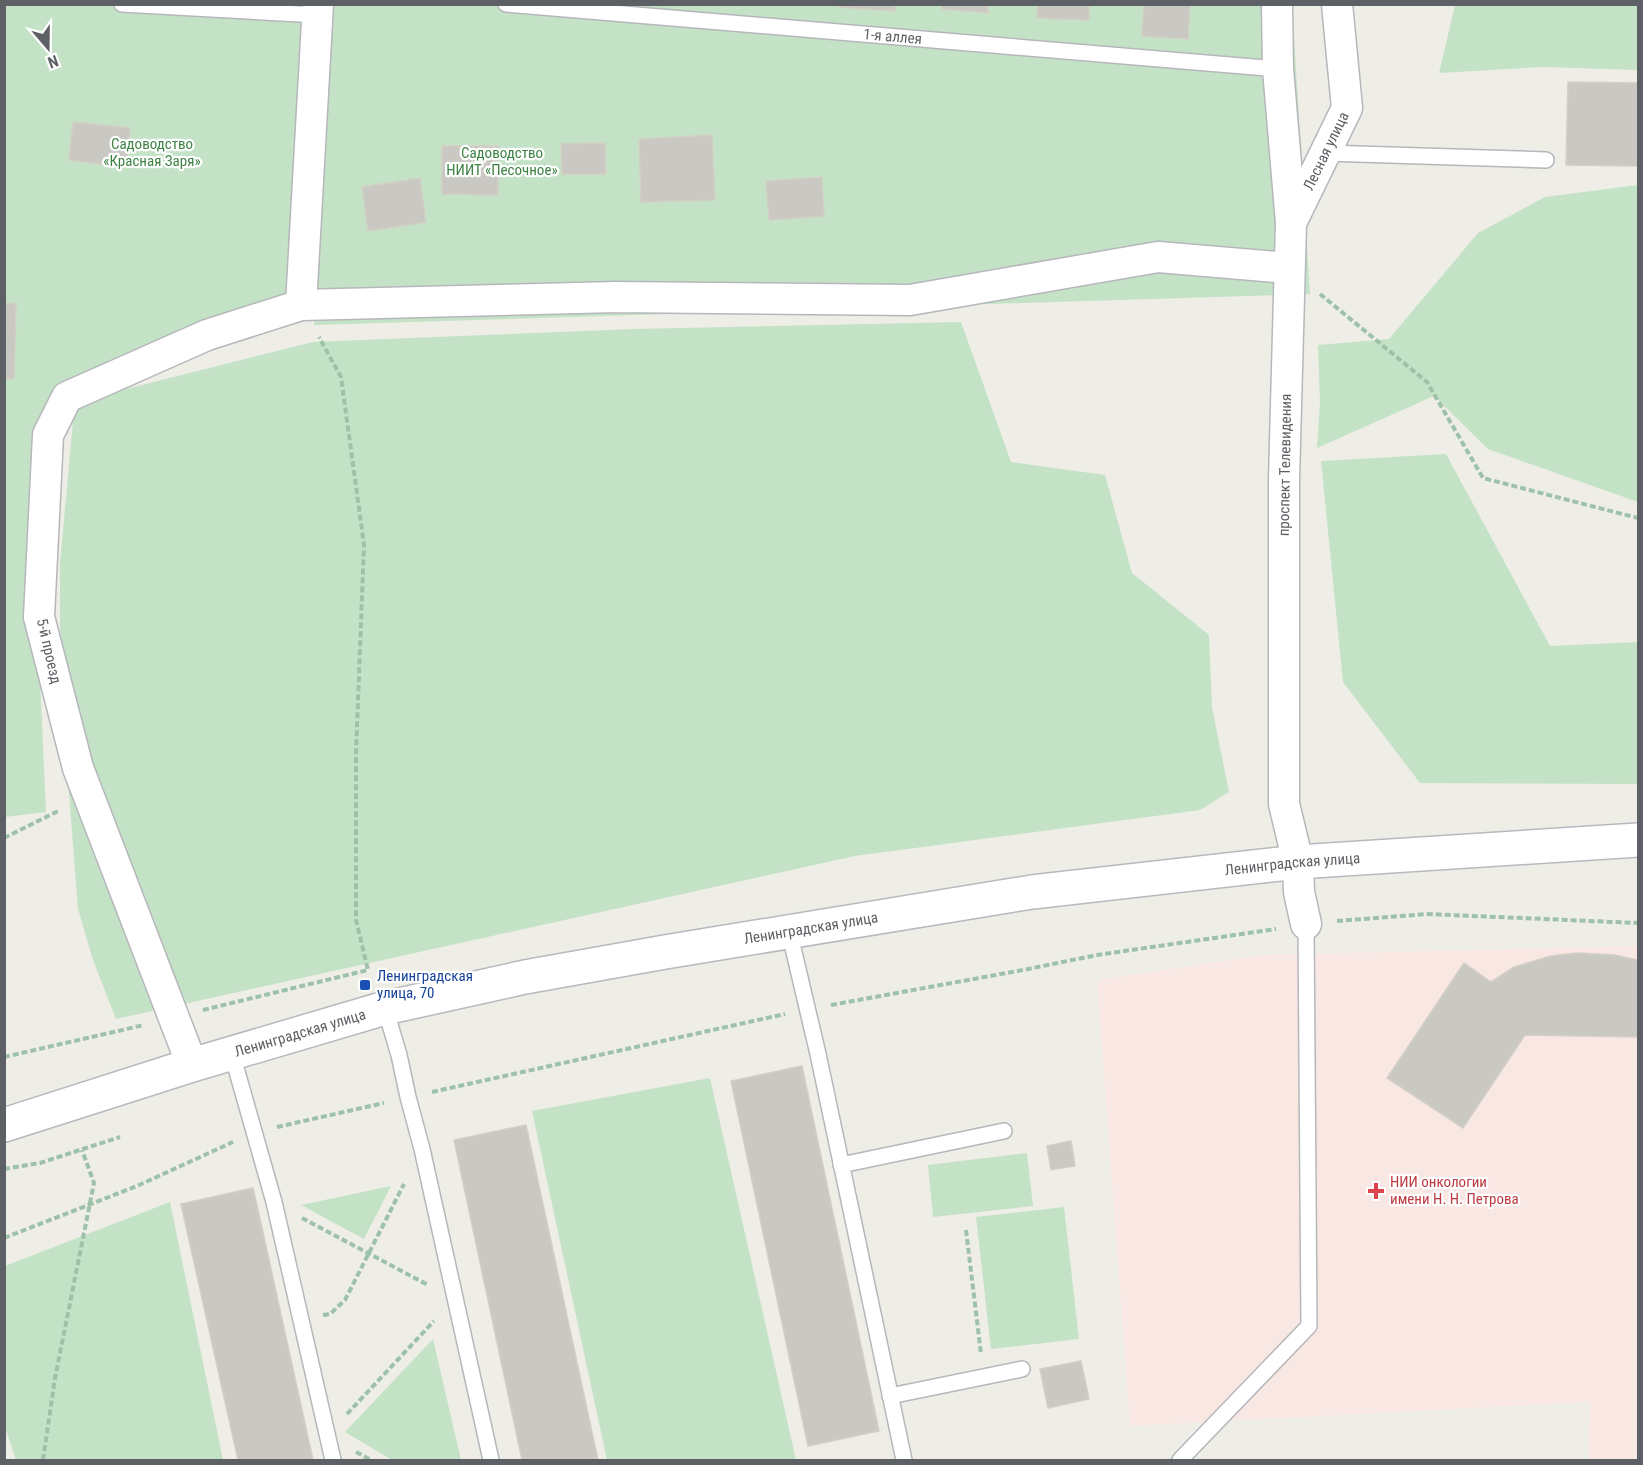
<svg xmlns="http://www.w3.org/2000/svg" width="1643" height="1465" font-family="'Roboto Condensed',sans-serif">
<style>
.medical{fill:#f9e7e3}
.green{fill:#c4e3c6}
.building{fill:#cac8c2;stroke:#d2cfc4;stroke-width:1.5}
.lines{fill:none;stroke-linecap:round;stroke-linejoin:round}
.lane-casing{stroke:#b6b7bb;stroke-width:18}
.street-casing{stroke:#b6b7bb;stroke-width:33}
.secondary-casing{stroke:#b7b9be;stroke-width:36}
.path{stroke:#9dc1a9;stroke-width:4;stroke-dasharray:6 3;stroke-linecap:butt}
.lane{stroke:#fff;stroke-width:15}
.street{stroke:#fff;stroke-width:30}
.secondary{stroke:#fff;stroke-width:33}
.transit-dot{fill:#1a4fb4;stroke:#fff;stroke-width:2}
.health-dot{fill:#e0444e;stroke:#fff;stroke-width:2}
.labels{text-anchor:middle;stroke-width:4.5;stroke-linejoin:round;paint-order:stroke}
.street-label{font-size:15px;fill:#5d6064;stroke:#fff}
.park-label{font-size:15px;fill:#3e8344;stroke:#fff}
.transit-label{font-size:15px;fill:#164399;stroke:#fff;text-anchor:start}
.health-label{font-size:15px;fill:#be3a42;stroke:#fff;text-anchor:start}
</style>
<rect width="100%" height="100%" fill="#eeede6"/>
<!-- medical -->
<path class="medical" d="M1638 946V1460H1588L1590 1402 1130 1426 1097 980 1264 955Z"/>
<!-- green -->
<path class="green" d="M4 5H308L292 325 256 327 114 392 313 342 634 329 961 322 1011 462 1105 475 1132 573 1209 635 1212 708 1229 792 1200 810 855 856 116 1019 93 960 78 909 60 678V563L74 411 56 418 37 610 46 812 5 817Z
M329 5H1292L1310 294 314 325Z
M1455 5H1638V70L1543 67 1439 73Z
M1638 185V502L1488 449 1434 396 1317 448 1320 403 1318 345 1389 339 1478 233 1545 197Z
M1446 454 1550 646 1638 642V784L1420 783 1343 682 1321 461Z
M710 1078 796 1460H607L532 1111Z
M1027 1153 1033 1206 933 1217 928 1165Z
M391 1186 364 1239 301 1205Z
M170 1202 223 1460H16L5 1427V1266Z
M1064 1207 1079 1339 991 1349 976 1217Z
M433 1339 461 1460H392L345 1432Z"/>
<!-- building -->
<path class="building" d="M839 4H895V11L839 7Z
M942 4H988V13L942 9Z
M1038 4H1089V20L1037 18Z
M1144 4H1190L1188 39 1142 36Z
M1568 82 1638 83V166L1566 165Z
M73 122 130 128 126 167 69 160Z
M712 135 715 200 641 202 639 139Z
M605 143 606 174H562L561 144Z
M442 146H498V195L442 194Z
M822 177 824 216 769 220 766 181Z
M420 178 426 222 368 231 362 187Z
M4 303 16 304 14 379H4Z
M1577 953 1614 955 1638 960V1037L1525 1035 1463 1128 1387 1078 1464 963 1491 982 1514 967 1551 956Z
M802 1066 879 1431 808 1446 731 1081Z
M526 1125 598 1460H522L454 1140Z
M1071 1141 1075 1166 1051 1170 1047 1146Z
M253 1188 262 1228 313 1460H238L181 1204Z
M1081 1361 1089 1399 1048 1408 1040 1369Z"/>
<g class="lines">
<defs>
<g id="lane">
<path d="M122 4 317 15"/>
<path id="s1" d="M506 4 1278 69"/>
<path d="M1325 153 1546 160"/>
<path d="M789 931 818 1054 904 1460"/>
<path d="M385 1008 399 1055 408 1097 422 1149 491 1460"/>
<path d="M232 1054 274 1202 333 1460"/>
<path d="M841 1165 1004 1131"/>
<path d="M890 1396 1022 1369"/>
<path d="M1180 1460 1309 1326 1306 924"/>
</g>
<g id="street">
<path d="M1277 4 1278 69 1291 223 1284 479V804L1298 862 1299 892 1306 924"/>
<path id="s2" d="M1291 223 1347 108 1337 4"/>
<path d="M301 305 318 4"/>
<path d="M192 1065 78 768 39 617 48 435 67 397 207 335 301 305 616 297 910 300 1158 257 1289 268"/>
</g>
<g id="secondary">
<path id="s3" d="M4 1125 192 1065 385 1008 525 977 665 952 1032 892 1298 862 1638 840"/>
</g>
</defs>
<!-- lane casing -->
<use href="#lane" class="lane-casing"/>
<!-- street casing -->
<use href="#street" class="street-casing"/>
<!-- secondary casing -->
<use href="#secondary" class="secondary-casing"/>
<!-- path -->
<path class="path" d="M1320 294 1427 382 1483 478 1638 518
M4 838 60 810
M1337 921 1427 914 1638 923
M831 1005 1023 970 1097 955 1276 929
M203 1010 368 970 356 920V753L364 545 341 377 319 337
M4 1057 144 1025
M432 1092 785 1014
M277 1127 384 1103
M4 1169 40 1163 120 1137
M302 1218 428 1285
M966 1230 981 1354
M4 1238 137 1186 233 1142
M323 1315 330 1314 345 1300 404 1184
M347 1414 434 1321
M356 1452 371 1460
M43 1460 55 1378 94 1183 82 1150"/>
<!-- lane -->
<use href="#lane" class="lane"/>
<!-- street -->
<use href="#street" class="street"/>
<!-- secondary -->
<use href="#secondary" class="secondary"/>
</g>
<!-- markers -->
<rect class="transit-dot" x="359" y="979" width="12" height="12" rx="3"/>
<path class="health-dot" d="M1373 1182h6v6h6v6h-6v6h-6v-6h-6v-6h6z"/>
<g class="labels">
<!-- street labels -->
<g class="street-label">
<text dy="5" stroke="none"><textPath href="#s1" startOffset="388">1-я аллея</textPath></text>
<text dy="5" stroke="none"><textPath href="#s2" startOffset="80">Лесная улица</textPath></text>
<text transform="translate(1285 465) rotate(-89)" y="5">проспект Телевидения</text>
<text transform="translate(49 651) rotate(77)" y="5">5-й проезд</text>
<text dy="5" stroke="none"><textPath href="#s3" startOffset="1318">Ленинградская улица</textPath></text>
<text dy="5" stroke="none"><textPath href="#s3" startOffset="832">Ленинградская улица</textPath></text>
<text dy="5" stroke="none"><textPath href="#s3" startOffset="310">Ленинградская улица</textPath></text>
</g>
<!-- park labels -->
<g class="park-label">
<text x="152" y="149">Садоводство<tspan x="152" dy="17">«Красная Заря»</tspan></text>
<text x="502" y="158">Садоводство<tspan x="502" dy="17">НИИТ «Песочное»</tspan></text>
</g>
<!-- transit labels -->
<g class="transit-label">
<text x="377" y="981">Ленинградская<tspan x="377" dy="17">улица, 70</tspan></text>
</g>
<!-- health labels -->
<g class="health-label">
<text x="1390" y="1187">НИИ онкологии<tspan x="1390" dy="17">имени Н. Н. Петрова</tspan></text>
</g>
</g>
<!-- border -->
<rect width="1643" height="1465" fill="none" stroke="#5d6064" stroke-width="12"/>
<!-- north arrow -->
<g transform="translate(48 48) rotate(160)" stroke="#ffffff" stroke-width="4.5" paint-order="stroke">
<path d="M0-4.5L10 22L0 15L-10 22Z" fill="#5d6064"/>
<text y="-9" font-size="16" font-weight="bold" text-anchor="middle" fill="#5d6064">N</text>
</g>
</svg>
